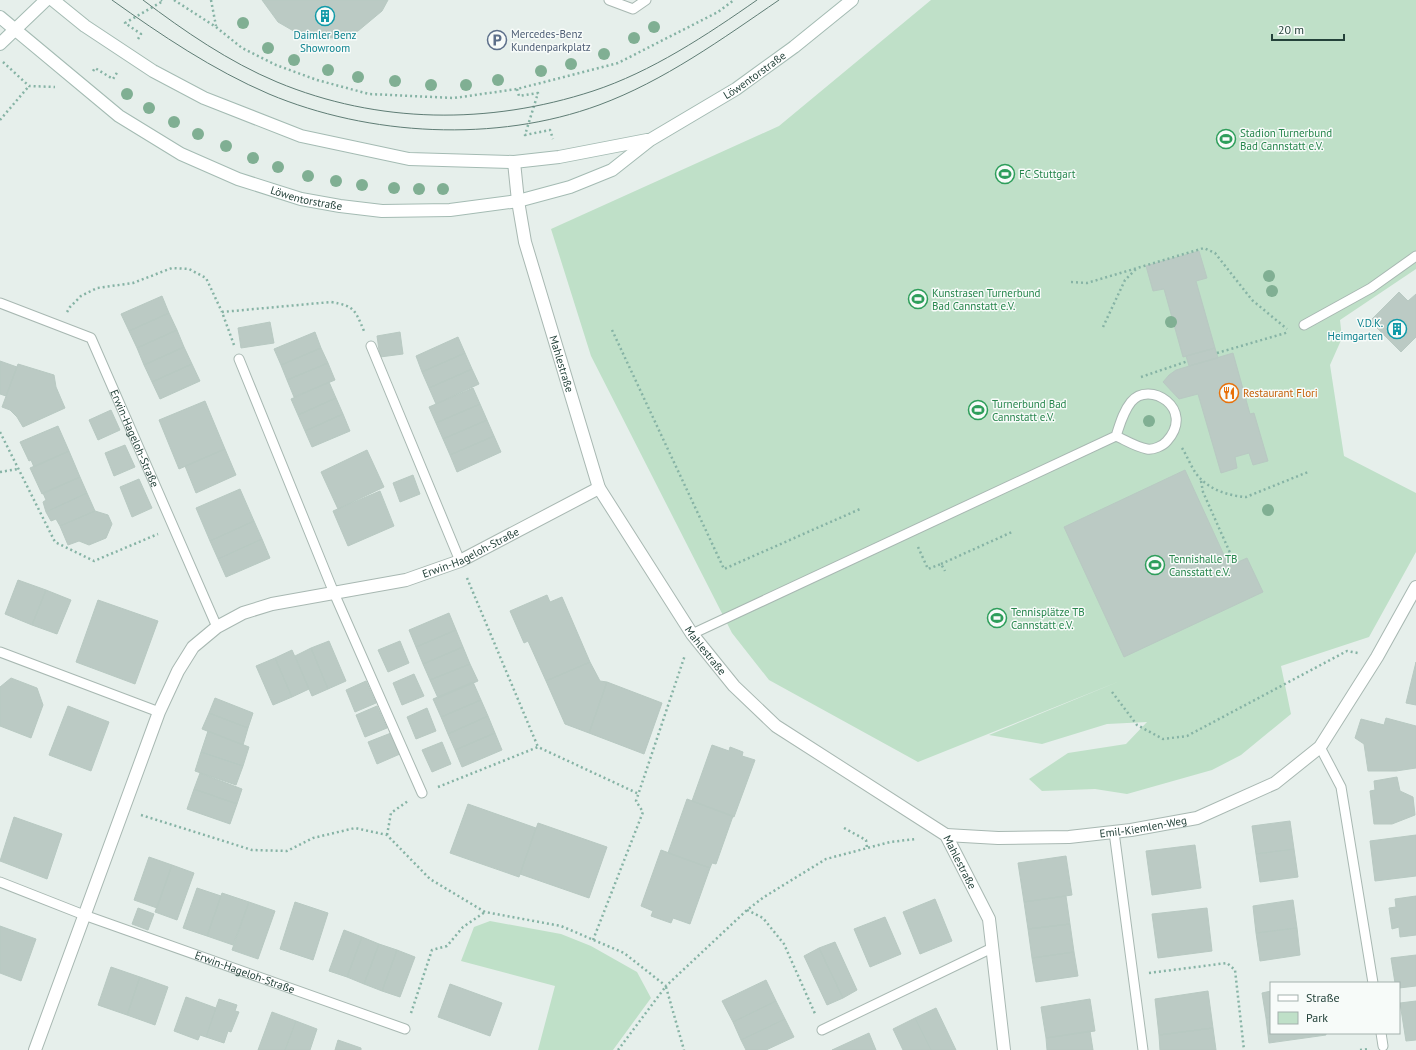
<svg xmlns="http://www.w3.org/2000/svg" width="1416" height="1050" font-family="'PT Sans',sans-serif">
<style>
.green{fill:#bfe0c8}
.building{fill:#bbcac4;stroke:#b8c9c2}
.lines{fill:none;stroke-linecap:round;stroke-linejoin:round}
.service-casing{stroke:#a8b8b2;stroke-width:11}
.minor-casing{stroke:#a8b8b2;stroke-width:14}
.secondary-casing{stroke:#a4bbb3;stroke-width:14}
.path{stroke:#86b3a5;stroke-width:2.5;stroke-dasharray:2 3;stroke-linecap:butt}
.service{stroke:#fff;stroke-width:9}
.minor{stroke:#fff;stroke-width:12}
.secondary{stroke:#fff;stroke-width:12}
.tram{stroke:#5f7d75;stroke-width:1}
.tree{fill:#80af93}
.labels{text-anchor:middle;stroke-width:3;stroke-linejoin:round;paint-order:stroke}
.service-label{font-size:11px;fill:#4e5e75;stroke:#f7fbf9;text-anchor:start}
.culture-label{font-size:11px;fill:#0d838f;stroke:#f7fbf9}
.street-label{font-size:11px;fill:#24423a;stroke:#f7fbf9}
.leisure-label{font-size:11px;fill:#27864d;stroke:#f7fbf9;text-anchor:start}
.food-label{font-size:11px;fill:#c56008;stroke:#f7fbf9;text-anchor:start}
</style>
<rect width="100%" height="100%" fill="#e6efeb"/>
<!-- green -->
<path class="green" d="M931 0H1416V269L1340 320 1342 338 1330 365 1344 456 1416 493V552L1369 637 1281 666 1291 714 1241 755 1212 770 1127 794 1095 789 1042 791 1029 779 1068 753 1126 744 1147 722 1107 724 1042 744 989 735 1120 681 918 762 769 680 732 633 591 356 551 229 779 126Z
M490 921 561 934 591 946 637 972 651 998 613 1050H538L555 986 461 961 474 927Z"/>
<!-- building -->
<path class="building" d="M262 0H388L382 11 358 31 335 38 304 37 278 22Z
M1199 251 1207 278 1196 281 1215 348 1183 357 1164 289 1153 291 1146 266Z
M1399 292 1408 301 1416 294V337L1401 352 1370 321Z
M162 296 169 313 129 331 121 314Z
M169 313 177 330 137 348 129 331Z
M270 322 274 343 241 348 238 328Z
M177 330 184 347 144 365 137 348Z
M315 332 321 348 281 365 274 349Z
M400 332 403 354 380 357 377 336Z
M458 337 465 353 422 372 416 356Z
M184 347 192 364 152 382 144 365Z
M321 348 328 363 287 380 281 365Z
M1215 348 1218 358 1189 366 1186 356Z
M465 353 472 369 429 388 422 372Z
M1233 353 1250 414 1254 413 1268 461 1253 465 1249 453 1235 457 1237 468 1221 473 1198 394 1179 399 1163 382 1169 375 1176 370Z
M0 361 17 367 6 396 0 394Z
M328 363 335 380 294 397 287 380Z
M18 364 54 375 56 387 65 408 23 427 17 417 10 410 2 407Z
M192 364 200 381 160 399 152 382Z
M472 369 479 384 436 404 429 388Z
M329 382 336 398 298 415 291 399Z
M473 388 480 404 436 423 429 407Z
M336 398 343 414 305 431 298 415Z
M205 401 225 449 179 469 159 420Z
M480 404 487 420 443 439 436 423Z
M111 410 120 430 98 440 89 420Z
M343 414 350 431 312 447 305 431Z
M487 420 494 436 450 455 443 439Z
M58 426 69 451 34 467 31 460 29 461 20 442Z
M494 436 501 452 457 472 450 455Z
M125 445 135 467 114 476 105 453Z
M225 449 236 475 196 493 185 466Z
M367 450 384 487 338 509 321 472Z
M69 451 80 477 42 494 30 468Z
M1185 470 1229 566 1247 558 1263 592 1124 657 1064 527Z
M413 475 420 494 400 502 393 483Z
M80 477 87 493 46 512 43 502 46 500 43 493Z
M139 479 152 508 132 517 120 487Z
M240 489 254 521 210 541 196 508Z
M380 491 394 526 348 546 333 511Z
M87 493 95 511 60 526 56 519 51 521 46 512Z
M95 511 108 515 112 524 106 538 89 545 79 541 68 545 60 526Z
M254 521 262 539 218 559 210 541Z
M262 539 270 558 226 577 218 559Z
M18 580 46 590 32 625 5 614Z
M46 590 71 600 57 634 32 625Z
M547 595 550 602 562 597 590 662 546 681 528 641 524 643 510 611Z
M98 600 158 621 135 684 76 662Z
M449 613 456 630 416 647 409 630Z
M456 630 463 647 423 664 416 647Z
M329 641 346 681 328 689 311 648Z
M400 641 409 663 388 672 378 650Z
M463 647 470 664 430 680 423 664Z
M311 648 328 689 312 696 295 656Z
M292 650 309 689 292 697 275 658Z
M275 658 292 697 273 705 256 666Z
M590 662 600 681 607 682 589 733 565 724 546 681Z
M1416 662V705L1406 703Z
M470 664 478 681 438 698 430 680Z
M414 674 424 696 402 705 393 683Z
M11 678 37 688 43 705 31 738 0 726V687Z
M366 681 376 703 355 712 346 690Z
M473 682 481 700 441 717 433 699Z
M607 682 662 703 644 754 589 733Z
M215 698 253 713 248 728 209 713Z
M481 700 488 716 448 734 441 717Z
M68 706 109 722 91 771 49 755Z
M377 706 387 728 365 737 356 715Z
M427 708 436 731 416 739 407 717Z
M209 713 248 728 243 745 202 729Z
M488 716 495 733 455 750 448 734Z
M1386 718 1416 726V768L1396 771H1368L1364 744 1355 738 1361 719 1384 725Z
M208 731 249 747 243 766 201 752Z
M391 733 400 754 377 764 368 742Z
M495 733 502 750 462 767 455 750Z
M442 742 451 764 432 772 422 750Z
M712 745 729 751 730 747 743 752 742 756 755 760 734 817 692 801Z
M201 752 243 766 236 785 195 771Z
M200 773 242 789 237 804 194 789Z
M1397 777 1400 791 1413 797 1415 815 1392 824H1374L1370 791 1375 790 1374 781Z
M194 789 237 804 230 824 187 809Z
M687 799 733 816 716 864 712 863 710 868 668 853Z
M468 804 536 828 519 877 450 853Z
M14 817 62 834 47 879 0 861Z
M1290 821 1294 849 1256 854 1252 826Z
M538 823 607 847 589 898 520 874Z
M1416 835V876L1375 881 1370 841Z
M1195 845 1201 888 1152 895 1146 851Z
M1294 849 1298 877 1260 882 1256 854Z
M661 850 710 868 690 924 673 918 671 923 651 916 653 911 641 906Z
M1066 856 1072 895 1024 902 1018 863Z
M149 857 172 865 157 908 134 900Z
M172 865 194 873 177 920 155 912Z
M197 888 221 896 207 936 183 928Z
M222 893 249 902 233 945 207 936Z
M1066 896 1070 924 1028 929 1024 902Z
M1416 896V935L1400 937 1399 927 1392 929 1389 908 1396 907 1395 899Z
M935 899 952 941 920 954 903 912Z
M1293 900 1297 928 1256 933 1253 906Z
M249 902 275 911 258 959 232 950Z
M295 902 328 913 313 960 280 949Z
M138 908 154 914 148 930 132 924Z
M1207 908 1212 951 1158 958 1152 914Z
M885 917 901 954 870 967 854 929Z
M1070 924 1074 952 1032 958 1028 929Z
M0 926 36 939 21 981 0 973Z
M1297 928 1300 955 1260 961 1256 933Z
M344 930 362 937 347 977 329 971Z
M362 937 379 944 364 984 347 977Z
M835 942 857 990 843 998 819 948Z
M379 944 397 950 382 991 364 984Z
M819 948 843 998 827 1005 804 956Z
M397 950 415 957 400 997 382 991Z
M1074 952 1078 976 1036 982 1032 958Z
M1416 955V986L1399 988V983H1395L1391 958Z
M111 967 140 977 127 1015 98 1005Z
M140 977 168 987 155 1025 127 1015Z
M766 980 776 1001 733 1022 722 1001Z
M450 984 502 1003 490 1036 438 1017Z
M1208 991 1213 1028 1159 1035 1155 999Z
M1271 991V1017L1266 1018 1262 993Z
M186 997 216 1008 206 1037 200 1035 198 1040 174 1031Z
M219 999 237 1005 235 1011 239 1012 231 1032 228 1031 224 1043 206 1037Z
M1090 999 1095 1031 1046 1038 1041 1007Z
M776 1001 785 1019 741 1040 733 1022Z
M1416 1001V1040L1406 1041 1400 1003Z
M936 1008 956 1050H931L915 1018Z
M272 1012 296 1021 285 1050H258Z
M1271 1017V1033H1326V1035L1269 1043 1266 1018Z
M915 1018 931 1050H903L893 1029Z
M785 1019 794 1037 766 1050H746L741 1040Z
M296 1021 317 1029 310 1050H285Z
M1213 1028 1216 1050H1160L1159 1035Z
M1090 1031 1093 1050H1047L1046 1038Z
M869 1033 876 1050H832Z
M338 1040 361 1048V1050H335Z"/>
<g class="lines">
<defs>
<g id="service">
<path d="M609 0 633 9 646 0"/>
<path id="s1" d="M0 303 91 338 217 627"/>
<path d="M1304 325 1371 288 1416 256"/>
<path d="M371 346 460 561"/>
<path d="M239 359 334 593 422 793"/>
<path d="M692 634 1116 436C1120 424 1123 412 1131 402 1149 379 1196 409 1167 441 1163 446 1153 450 1147 449 1136 447 1125 440 1116 436"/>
<path d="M0 652 159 712"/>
<path d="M1320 747 1341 787 1373 983"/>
<path d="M1114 832 1143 1050"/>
<path id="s2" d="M0 882 84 915 405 1029"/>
<path d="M822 1030 992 948"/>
<path d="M1381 1033 1383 1046"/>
</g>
<g id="minor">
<path id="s3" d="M514 162 518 201 525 242 599 488 692 634 734 686 776 726 946 835 989 919 1004 1050"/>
<path id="s4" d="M946 835 998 838 1069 837 1131 830 1197 818 1275 783 1320 747 1377 657 1416 587"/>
<path id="s5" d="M35 1050 159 712 178 671 193 647 217 627 243 613 272 604 406 580 460 561 599 488"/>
</g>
<g id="secondary">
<path d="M53 0 85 26 153 71 204 98 301 136 409 159 514 162 559 157 647 140"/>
<path id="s6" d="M0 17 119 116 181 154 238 179 301 199 340 206 382 211 450 210 518 201 570 187 612 170 650 140 736 89 794 47 852 0"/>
<path d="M0 44 46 0"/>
</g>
</defs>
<!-- service casing -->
<use href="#service" class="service-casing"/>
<!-- minor casing -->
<use href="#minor" class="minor-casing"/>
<!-- secondary casing -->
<use href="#secondary" class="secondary-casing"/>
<!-- path -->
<path class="path" d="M174 0 216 27 242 48 276 65 317 80 369 94 454 98 517 89 618 63 718 12 734 0
M211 0 216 26
M138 39 141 34 125 23 163 1 161 0
M3 62 29 86 55 87
M93 71 95 68 113 79 118 71
M517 89 519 96 538 93 525 135 550 130 553 139
M0 120 29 86
M1071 282 1087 283 1204 248 1215 253 1252 300 1287 329
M67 312 70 307 81 296 97 288 133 283 172 268 189 269 206 278 222 312
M1103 327 1125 280 1137 268
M612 330 724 569 860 509
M234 345 222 312 331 302C355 306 355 310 364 331
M1217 353 1289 332
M1141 377 1188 361
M0 432 55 542 94 561 158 534
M1182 448C1188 457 1193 473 1202 480 1213 491 1231 496 1246 497L1308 472
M0 472 18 469
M1201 481 1203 492 1235 564
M918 547 928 569 941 564 945 571
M941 564 1012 532
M467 578 538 747
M1112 692 1137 725 1163 739 1187 736 1347 651 1358 653
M438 787 538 747 639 794
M141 815 252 850 287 851 313 838 355 828 387 835 430 879 485 912 561 926 624 953 666 986 747 910 764 897 826 859 890 842 916 839
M844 828 866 840 867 848
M387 835 391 813 408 801
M747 910 763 918 784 944 816 1016
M593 940 643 812 636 801 685 655
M1149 973 1227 963 1235 970 1244 1050
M666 987 684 1050
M411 1013 432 950 447 946 463 927 485 912
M618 1050 666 986
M1360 1050 1368 1049"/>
<!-- service -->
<use href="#service" class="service"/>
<!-- minor -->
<use href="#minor" class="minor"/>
<!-- secondary -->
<use href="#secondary" class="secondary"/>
<!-- tram -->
<path class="tram" d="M112 0C161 35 213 70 269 94 369 136 496 143 599 105 664 81 722 39 779 0
M143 0C184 31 229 62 277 82 378 124 489 125 593 91 651 72 707 35 757 0"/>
</g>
<!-- trees -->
<g class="tree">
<circle cx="243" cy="23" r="6"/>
<circle cx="654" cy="27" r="6"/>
<circle cx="634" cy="38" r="6"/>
<circle cx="268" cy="48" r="6"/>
<circle cx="604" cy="54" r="6"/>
<circle cx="294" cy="60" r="6"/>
<circle cx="571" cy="64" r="6"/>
<circle cx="328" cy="70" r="6"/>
<circle cx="541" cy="71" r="6"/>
<circle cx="358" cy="77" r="6"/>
<circle cx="498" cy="80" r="6"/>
<circle cx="395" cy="81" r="6"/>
<circle cx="431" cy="85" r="6"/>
<circle cx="466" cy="85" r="6"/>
<circle cx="127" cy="94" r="6"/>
<circle cx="149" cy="108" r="6"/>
<circle cx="174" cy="122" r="6"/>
<circle cx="198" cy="134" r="6"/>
<circle cx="226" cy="146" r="6"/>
<circle cx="253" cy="158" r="6"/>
<circle cx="278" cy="167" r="6"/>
<circle cx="308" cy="176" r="6"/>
<circle cx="336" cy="181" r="6"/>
<circle cx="362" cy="185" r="6"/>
<circle cx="394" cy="188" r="6"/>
<circle cx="419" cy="189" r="6"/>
<circle cx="443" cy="189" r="6"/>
<circle cx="1269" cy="276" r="6"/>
<circle cx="1272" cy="291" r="6"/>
<circle cx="1171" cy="322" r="6"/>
<circle cx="1149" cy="421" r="6"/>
<circle cx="1268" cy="510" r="6"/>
</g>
<!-- icons -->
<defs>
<symbol id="building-ring" viewBox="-11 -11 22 22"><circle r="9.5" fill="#f7fbf9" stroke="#0f9aa8" stroke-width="1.5"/><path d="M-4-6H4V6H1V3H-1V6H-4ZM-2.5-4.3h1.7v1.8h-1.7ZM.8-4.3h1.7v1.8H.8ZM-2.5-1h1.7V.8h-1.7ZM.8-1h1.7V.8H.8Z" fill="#0f9aa8"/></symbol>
<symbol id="parking-ring" viewBox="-11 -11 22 22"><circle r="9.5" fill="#f7fbf9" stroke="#5c6f8a" stroke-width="1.5"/><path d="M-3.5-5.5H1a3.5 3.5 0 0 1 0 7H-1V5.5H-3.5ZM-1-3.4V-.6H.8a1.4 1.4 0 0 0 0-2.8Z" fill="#5c6f8a"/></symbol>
<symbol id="stadium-ring" viewBox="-11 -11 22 22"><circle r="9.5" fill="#f7fbf9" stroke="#2e9e5b" stroke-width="1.5"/><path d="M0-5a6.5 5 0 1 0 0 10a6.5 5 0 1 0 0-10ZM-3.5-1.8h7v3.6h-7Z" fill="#2e9e5b"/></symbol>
<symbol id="restaurant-ring" viewBox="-11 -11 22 22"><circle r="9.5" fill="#f7fbf9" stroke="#e8710a" stroke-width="1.5"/><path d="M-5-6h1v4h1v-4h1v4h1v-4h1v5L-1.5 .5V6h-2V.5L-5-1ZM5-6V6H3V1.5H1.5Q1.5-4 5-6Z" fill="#e8710a"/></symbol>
</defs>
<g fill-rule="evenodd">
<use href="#building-ring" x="314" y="5" width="22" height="22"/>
<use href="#parking-ring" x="486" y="29" width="22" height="22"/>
<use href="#stadium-ring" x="1215" y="128" width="22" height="22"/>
<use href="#stadium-ring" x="994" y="163" width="22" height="22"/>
<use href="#stadium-ring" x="907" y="288" width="22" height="22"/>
<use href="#building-ring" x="1386" y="318" width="22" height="22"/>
<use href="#restaurant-ring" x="1218" y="382" width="22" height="22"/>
<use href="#stadium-ring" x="967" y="399" width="22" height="22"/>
<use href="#stadium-ring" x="1144" y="554" width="22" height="22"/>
<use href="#stadium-ring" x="986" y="607" width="22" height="22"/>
</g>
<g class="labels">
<!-- service labels -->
<g class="service-label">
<text x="511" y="38">Mercedes-Benz<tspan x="511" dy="13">Kundenparkplatz</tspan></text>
</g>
<!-- culture labels -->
<g class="culture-label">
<text x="325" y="39">Daimler Benz<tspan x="325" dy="13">Showroom</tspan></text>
<text x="1383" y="327" text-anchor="end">V.D.K.<tspan x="1383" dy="13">Heimgarten</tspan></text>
</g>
<!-- street labels -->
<g class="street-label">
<text dy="4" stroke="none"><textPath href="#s6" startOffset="845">Löwentorstraße</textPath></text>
<text dy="4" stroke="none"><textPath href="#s6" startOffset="361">Löwentorstraße</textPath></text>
<text dy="4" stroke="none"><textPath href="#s3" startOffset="208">Mahlestraße</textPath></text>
<text dy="4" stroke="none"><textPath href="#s1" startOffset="207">Erwin-Hageloh-Straße</textPath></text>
<text dy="4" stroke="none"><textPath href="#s5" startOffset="731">Erwin-Hageloh-Straße</textPath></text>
<text dy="4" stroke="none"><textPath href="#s3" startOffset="532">Mahlestraße</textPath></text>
<text dy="4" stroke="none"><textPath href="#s4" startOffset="198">Emil-Kiemlen-Weg</textPath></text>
<text dy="4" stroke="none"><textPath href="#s3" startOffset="868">Mahlestraße</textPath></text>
<text dy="4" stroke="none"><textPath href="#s2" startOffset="261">Erwin-Hageloh-Straße</textPath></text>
</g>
<!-- leisure labels -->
<g class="leisure-label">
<text x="1240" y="137">Stadion Turnerbund<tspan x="1240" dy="13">Bad Cannstatt e.V.</tspan></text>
<text x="1019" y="178">FC Stuttgart</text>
<text x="932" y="297">Kunstrasen Turnerbund<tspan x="932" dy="13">Bad Cannstatt e.V.</tspan></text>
<text x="992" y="408">Turnerbund Bad<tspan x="992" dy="13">Cannstatt e.V.</tspan></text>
<text x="1169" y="563">Tennishalle TB<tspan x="1169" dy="13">Cansstatt e.V.</tspan></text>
<text x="1011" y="616">Tennisplätze TB<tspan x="1011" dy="13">Cannstatt e.V.</tspan></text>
</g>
<!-- food labels -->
<g class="food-label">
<text x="1243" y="397">Restaurant Flori</text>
</g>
</g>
<!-- legend -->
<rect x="1270" y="982" width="130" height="52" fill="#f7fbf9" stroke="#a3b1ad"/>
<rect x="1278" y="995" width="20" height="6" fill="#ffffff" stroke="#a3b1ad"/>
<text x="1306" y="1002" font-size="12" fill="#24423a">Straße</text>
<rect x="1278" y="1012" width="20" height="12" fill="#bfe0c8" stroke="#a3b1ad"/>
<text x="1306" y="1022" font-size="12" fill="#24423a">Park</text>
<!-- scale -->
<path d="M1272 34v6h72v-6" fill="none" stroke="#24423a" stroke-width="2"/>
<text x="1278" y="34" font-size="12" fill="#24423a" stroke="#f7fbf9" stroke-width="3" paint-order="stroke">20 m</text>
</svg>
